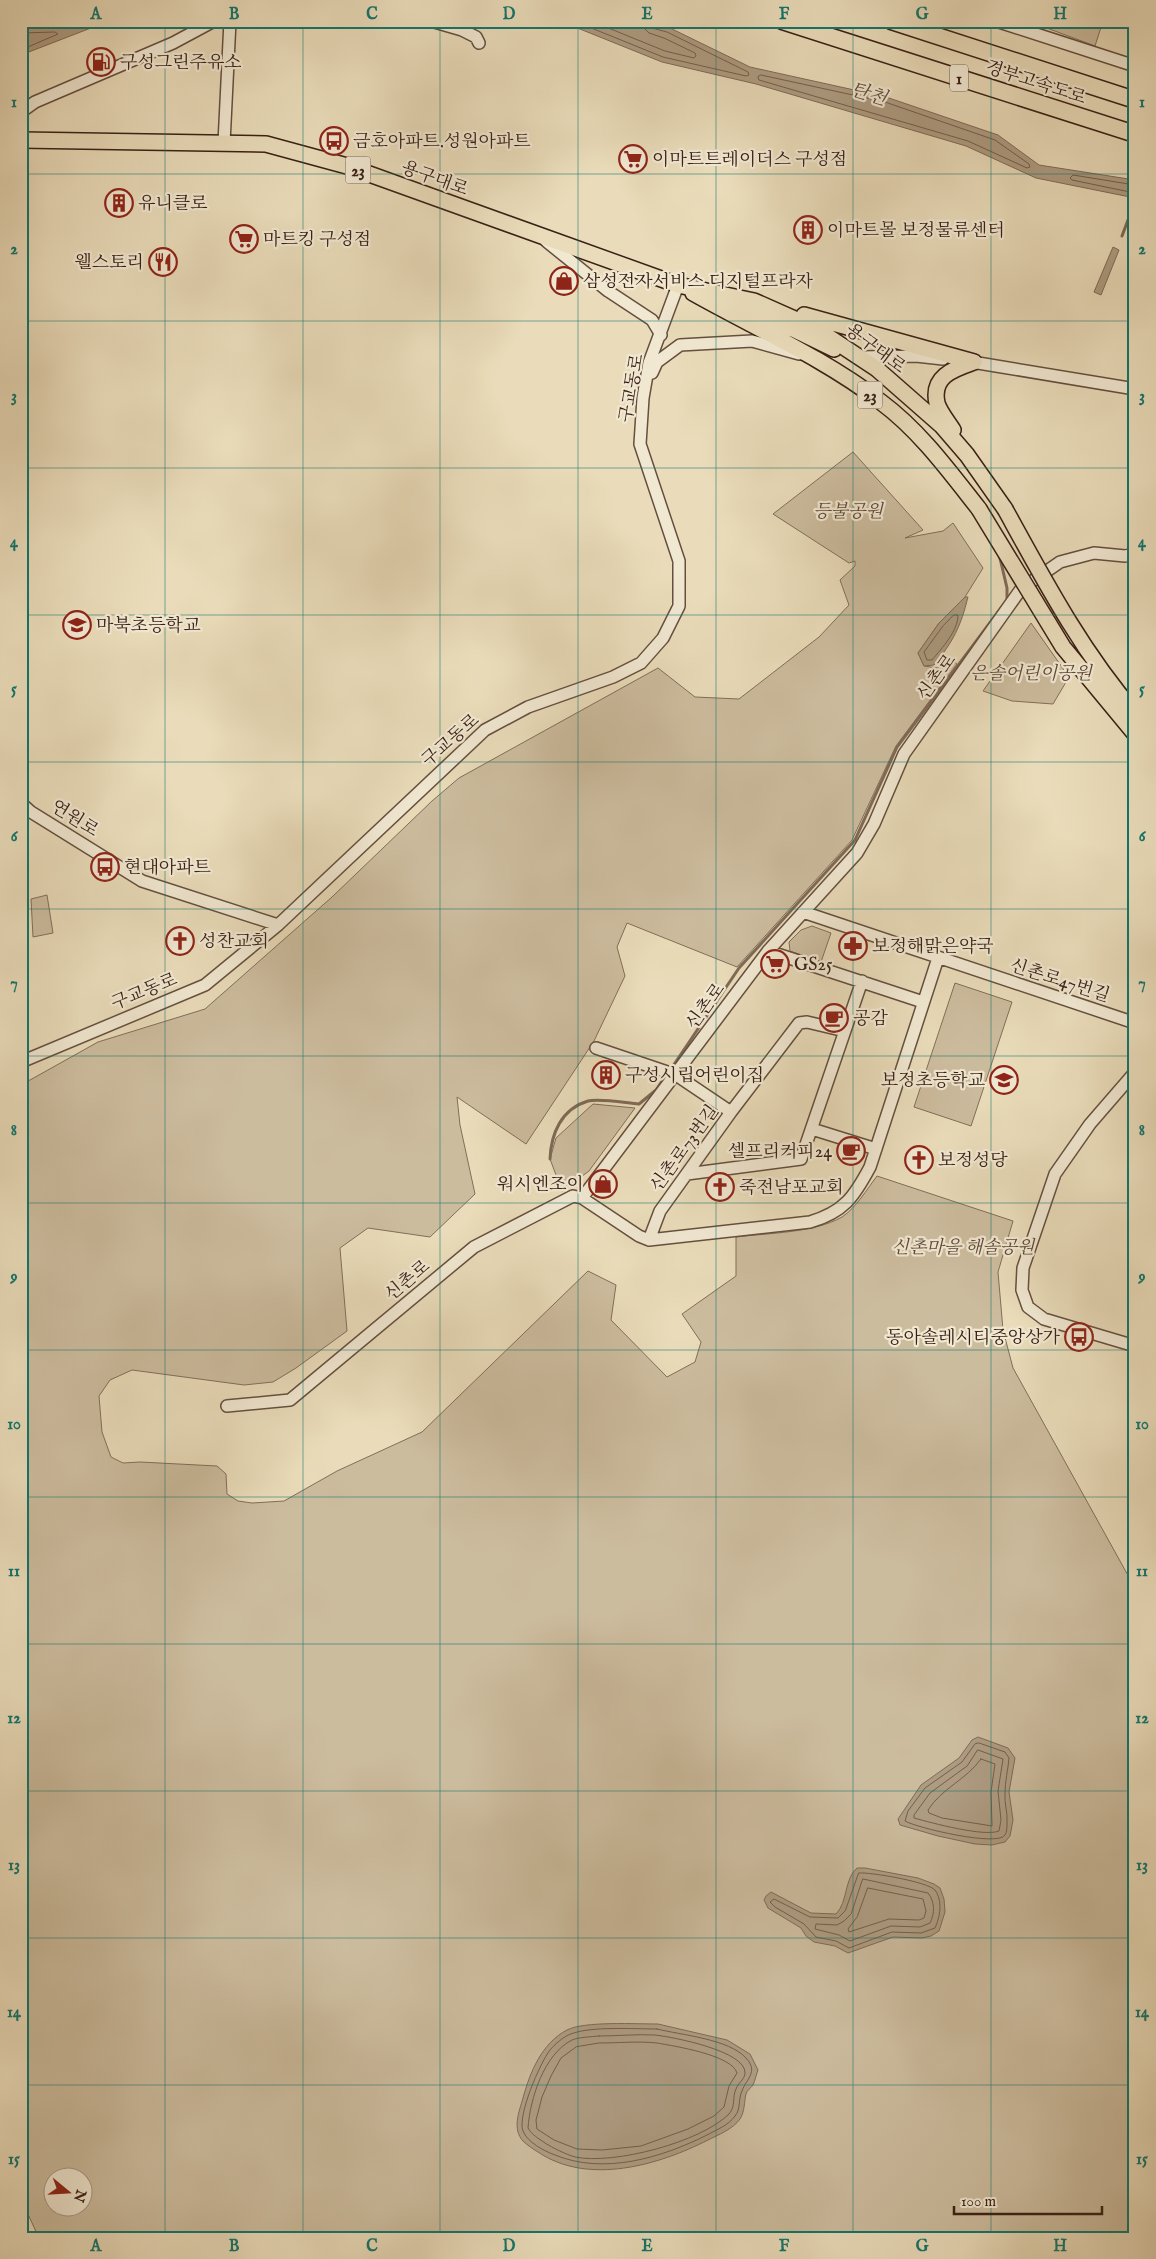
<svg xmlns="http://www.w3.org/2000/svg" width="1156" height="2259" font-family="'IM FELL English','Noto Serif KR',serif">
<style>
.green{fill:#ccbc9e;stroke:#826e5a;fill-rule:evenodd}
.water{fill:#ae9c82;stroke:#7f6a57}
.lines{fill:none;stroke-linecap:round;stroke-linejoin:round}
.shore{stroke:#745e4c;stroke-width:1}
.stream{stroke:#7f6a57;stroke-width:3}
.minor-casing{stroke:#654f3f;stroke-width:14}
.major-casing{stroke:#392016;stroke-width:18}
.highway-casing{stroke:#392016;stroke-width:19}
.minor{stroke:#f1e8d2;stroke-width:11}
.major{stroke:#eadcba;stroke-width:15}
.highway{stroke:#eadcba;stroke-width:16}
.major-bridge-casing{stroke:#392016;stroke-width:18;stroke-linecap:butt}
.major-bridge{stroke:#eadcba;stroke-width:15}
.grid{fill:none;stroke:#0f766e;stroke-width:1;stroke-opacity:0.55}
.labels{text-anchor:middle;stroke-width:4.5;stroke-linejoin:round;paint-order:stroke}
.shield{fill:#f1e8d2;stroke:#705c4e;stroke-width:1}
.shield-label{font-size:16px;font-weight:bold;fill:#392016}
.poi-label{font-size:18px;fill:#392016;stroke:#f1e8d2;text-anchor:start}
.street-label{font-size:18px;fill:#392016;stroke:#f1e8d2}
.park-label{font-size:18px;font-style:italic;fill:#5e4738;stroke:#f1e8d2}
.water-label{font-size:19px;font-style:italic;fill:#624b3c;stroke:#f1e8d2}
.neatline{fill:none;stroke:#0f766e;stroke-width:2}
.grid-label{font-size:16px;text-anchor:middle;font-weight:bold;fill:#0f766e}
</style>
<rect width="100%" height="100%" fill="#eadcba"/>
<filter id="stains"><feTurbulence type="fractalNoise" baseFrequency=".004" numOctaves="4"/><feColorMatrix values="0 0 0 0 .2 0 0 0 0 .09 0 0 0 0 .02 0 0 0 .5 -.17"/></filter>
<radialGradient id="worn" r=".72"><stop offset=".6" stop-color="#630" stop-opacity="0"/><stop offset="1" stop-color="#630" stop-opacity=".3"/></radialGradient>
<!-- green -->
<path class="green" d="M1028 21H1103L1095 46Z
M853 452 923 530 905 538 943 531 953 523 983 568 965 597 939 623 918 653 924 666 938 668 949 657 957 664 896 746 852 840 737 967 627 923 617 947 625 976 594 1041 526 1144 457 1097 460 1125 475 1194 430 1237 368 1228 340 1248 347 1331 296 1368 273 1382 244 1385 132 1370 110 1380 99 1396 102 1432 111 1457 123 1463 140 1462 217 1466 226 1474 227 1494 238 1501 252 1503 284 1501 337 1471 422 1432 588 1271 616 1285 611 1320 667 1377 695 1362 701 1342 682 1314 736 1276V1237C768 1233 814 1233 842 1217 856 1208 867 1189 877 1176L1013 1221 998 1272 1003 1330 1013 1368 1135 1588V2238H39L21 2199V1085L98 1042 205 1009 332 897 432 801 459 778 658 668 695 697 739 699 819 637 849 605 840 580 855 566V561L849 563 773 514ZM52 2176H82V2206H52Z
M1031 623 1069 677 1053 704 1012 701 983 691Z
M47 895 53 933 33 937 31 899Z
M812 926 831 933 821 962 790 951 789 942 801 930Z
M955 983 1012 1002 971 1126 914 1107Z
M593 1104 635 1108 589 1171 562 1191 550 1159 556 1138Z"/>
<!-- water -->
<path class="water" d="M72 21H109L21 55V28L61 26Z
M560 21H645L668 27 750 67 886 97 998 135 1039 165 1135 180V206L1130 205V197L1036 178 966 146 756 84 662 62Z
M1113 247 1119 250 1101 295 1094 292Z
M965 597H968C961 626 953 642 934 665L924 666 918 653 939 623Z
M978 1737 1008 1748 1015 1758 1009 1792 1013 1820 1010 1836 1005 1842 992 1845 975 1844 938 1836 900 1825 898 1819 921 1785 959 1758 972 1740Z
M857 1868H865L918 1878 934 1884 940 1888 944 1899 945 1912 939 1931 931 1936 922 1938 893 1937 848 1953 835 1946 814 1942 806 1936 801 1928 768 1908 764 1900 766 1896 771 1892 811 1913 836 1914C848 1902 844 1879 857 1868Z
M658 2024 727 2040 750 2054 758 2070C756 2075 755 2081 753 2085 751 2088 747 2090 746 2094 744 2102 745 2111 740 2119 733 2129 718 2135 708 2140 659 2165 588 2186 538 2152 533 2149 527 2145 523 2141 512 2129 519 2112 523 2098 530 2072 542 2043 567 2030 584 2021 637 2024 658 2024Z"/>
<g class="lines">
<!-- shore -->
<path class="shore" d="M574 21 663 57 746 76 749 75 748 72 667 32 652 28 649 21
M591 21 665 51 694 58 696 56 695 53 664 38 649 33 644 28 643 21
M21 33 55 32 58 34 21 50
M761 75 885 102 995 140 1029 164 1030 167 1027 168 968 141 759 80 758 77Z
M1135 185 1073 175 1070 178 1072 180 1130 192 1135 197
M954 615H958C958 631 942 648 932 660H927L924 652 943 626Z
M979 1743 1005 1752 1009 1758C1008 1770 1005 1781 1005 1793 1004 1803 1008 1813 1007 1823 1007 1827 1007 1832 1005 1835 998 1847 917 1828 905 1821L908 1811 925 1788 962 1762 975 1744Z
M978 1750 1003 1759 998 1791 1001 1820 999 1831C984 1837 932 1823 914 1818V1815L930 1793 967 1766Z
M981 1759 995 1764 991 1792 992 1826 942 1818 929 1813 928 1810C942 1788 966 1780 981 1759Z
M859 1873C871 1872 928 1882 935 1890 943 1901 940 1917 935 1928L921 1933 892 1932 849 1948 836 1941 816 1937 804 1924 775 1907 770 1902 774 1899 810 1917 838 1918 845 1911Z
M863 1879 928 1893C935 1902 935 1913 930 1923L920 1927 891 1926 850 1941 839 1935 815 1929 816 1924 837 1925 844 1921 851 1914Z
M868 1888 923 1899 926 1911 924 1918 919 1920 889 1919 849 1932 848 1929 857 1917Z
M657 2029C681 2035 729 2039 746 2058 759 2072 746 2079 742 2091 738 2099 741 2109 735 2116 729 2125 716 2130 707 2135 661 2158 604 2175 555 2155 544 2151 527 2142 523 2131 517 2116 540 2063 550 2050 554 2045 564 2036 571 2034 590 2026 635 2029 657 2029Z
M599 2036C617 2036 637 2034 655 2035 673 2037 746 2051 745 2073 745 2079 738 2083 736 2089 732 2097 736 2106 729 2114 701 2142 614 2165 575 2157 565 2154 553 2148 545 2143 538 2138 532 2135 528 2128 530 2099 544 2054 572 2040 579 2037 591 2037 599 2036Z
M599 2043C618 2043 638 2041 657 2043 674 2046 732 2055 737 2073L729 2086 724 2107 714 2116 688 2129 641 2146 602 2150 577 2149 554 2140 537 2129 536 2120 542 2097 551 2076 561 2058 576 2047Z"/>
<!-- stream -->
<path class="stream" d="M1122 236 1128 220
M671 1069 739 968 855 840 897 747 1007 600V588L999 554
M550 1159C551 1134 561 1109 588 1101 600 1098 626 1103 639 1104L656 1090 667 1074"/>
<defs>
<path id="minor" d="M431 21 462 30 476 37 479 43
M996 21 1135 66
M21 112 35 102 173 43 214 21
M224 143 230 21
M546 241 608 291 652 320 661 335
M860 357 916 356 943 359
M966 361 1135 389
M652 373 657 362 680 345 752 341 799 354
M21 803 31 812 142 881 278 925
M803 912 1135 1023
M768 951 923 1002
M596 1048 676 1075 731 1112
M21 1062 205 985 278 925 485 730 528 707 613 677 641 663 663 638 679 606V561L640 444 643 398 649 363 678 285
M1135 1072 1090 1124 1055 1174 1023 1268 1022 1290 1028 1307 1044 1319 1135 1346
M812 1129 876 1149
M687 1174 801 1159 862 981
M582 1198 768 951 857 853 874 824 904 754 1021 589 1060 562 1094 553 1125 556 1135 554
M649 1240 660 1211 731 1112 799 1023 807 1022 845 1031
M227 1406 290 1400 474 1247 573 1196 582 1198 639 1236 649 1240 810 1222C844 1212 854 1197 870 1167L938 958"/>
<path id="major" d="M21 140 266 144 347 166 678 285 754 301 815 328 877 369 942 426 967 455 1005 509
M693 293C755 328 824 358 881 402 920 431 949 471 979 509
M729 305 795 330 834 349
M804 315 974 362
M953 430C948 422 939 411 937 403 931 376 954 369 974 362"/>
<path id="highway" d="M782 21 1135 134
M891 21 1135 100"/>
</defs>
<!-- minor casing -->
<use href="#minor" class="minor-casing"/>
<!-- major casing -->
<use href="#major" class="major-casing"/>
<!-- highway casing -->
<use href="#highway" class="highway-casing"/>
<!-- minor -->
<use href="#minor" class="minor"/>
<!-- major -->
<use href="#major" class="major"/>
<!-- highway -->
<use href="#highway" class="highway"/>
<defs>
<path id="major-bridge" d="M979 509 1063 647 1135 734
M1005 509C1044 580 1082 652 1135 713"/>
</defs>
<!-- major-bridge casing -->
<use href="#major-bridge" class="major-bridge-casing"/>
<!-- major-bridge -->
<use href="#major-bridge" class="major-bridge"/>
</g>
<!-- grid -->
<path class="grid" d="M165 21V2238M303 21V2238M440 21V2238M578 21V2238M716 21V2238M853 21V2238M991 21V2238M21 174H1135M21 321H1135M21 468H1135M21 615H1135M21 762H1135M21 909H1135M21 1056H1135M21 1203H1135M21 1350H1135M21 1497H1135M21 1644H1135M21 1791H1135M21 1938H1135M21 2085H1135"/>
<!-- icons -->
<defs>
<symbol id="fuel-ring" viewBox="-11 -11 22 22"><circle r="9.5" fill="#f1e8d2" stroke="#8f2418" stroke-width="1.5"/><path d="M-5.5-6h7V0h2V4h1.3V-2.5L3-4.5l.8-.8L6-3V5H2.5V1h-1V6h-7ZM-4.2-4.7v3.2H.2V-4.7Z" fill="#8f2418"/></symbol>
<symbol id="bus-ring" viewBox="-11 -11 22 22"><circle r="9.5" fill="#f1e8d2" stroke="#8f2418" stroke-width="1.5"/><path d="M-5-6H5V4H4V6H2V4H-2V6H-4V4H-5ZM-3.5-4V0h7V-4ZM-3.5 1.2v1.5H-2V1.2ZM2 1.2v1.5H3.5V1.2Z" fill="#8f2418"/></symbol>
<symbol id="supermarket-ring" viewBox="-11 -11 22 22"><circle r="9.5" fill="#f1e8d2" stroke="#8f2418" stroke-width="1.5"/><path d="M-6-5.5h2.5l.6 2H6L4.5 2H-2.5L-4.4-4H-6ZM-1.5 3.2a1.3 1.3 0 1 0 .1 0ZM3 3.2a1.3 1.3 0 1 0 .1 0Z" fill="#8f2418"/></symbol>
<symbol id="building-ring" viewBox="-11 -11 22 22"><circle r="9.5" fill="#f1e8d2" stroke="#8f2418" stroke-width="1.5"/><path d="M-4-6H4V6H1V3H-1V6H-4ZM-2.5-4.3h1.7v1.8h-1.7ZM.8-4.3h1.7v1.8H.8ZM-2.5-1h1.7V.8h-1.7ZM.8-1h1.7V.8H.8Z" fill="#8f2418"/></symbol>
<symbol id="restaurant-ring" viewBox="-11 -11 22 22"><circle r="9.5" fill="#f1e8d2" stroke="#8f2418" stroke-width="1.5"/><path d="M-5-6h1v4h1v-4h1v4h1v-4h1v5L-1.5 .5V6h-2V.5L-5-1ZM5-6V6H3V1.5H1.5Q1.5-4 5-6Z" fill="#8f2418"/></symbol>
<symbol id="shop-ring" viewBox="-11 -11 22 22"><circle r="9.5" fill="#f1e8d2" stroke="#8f2418" stroke-width="1.5"/><path d="M-5-2.5h2.3a2.7 3.5 0 0 1 5.4 0H5L5.5 6h-11ZM-1.5-2.5h3a1.5 2.3 0 0 0-3 0Z" fill="#8f2418"/></symbol>
<symbol id="school-ring" viewBox="-11 -11 22 22"><circle r="9.5" fill="#f1e8d2" stroke="#8f2418" stroke-width="1.5"/><path d="M0-5L7-2L0 1L-7-2ZM-4 1L0 2.5L4 1V4Q0 6-4 4Z" fill="#8f2418"/></symbol>
<symbol id="church-ring" viewBox="-11 -11 22 22"><circle r="9.5" fill="#f1e8d2" stroke="#8f2418" stroke-width="1.5"/><path d="M-1.2-6h2.4v3.5h3.3v2.4h-3.3V6h-2.4V-.1h-3.3v-2.4h3.3Z" fill="#8f2418"/></symbol>
<symbol id="pharmacy-ring" viewBox="-11 -11 22 22"><circle r="9.5" fill="#f1e8d2" stroke="#8f2418" stroke-width="1.5"/><path d="M-2-6h4v4h4v4h-4v4h-4v-4h-4v-4h4Z" fill="#8f2418"/></symbol>
<symbol id="cafe-ring" viewBox="-11 -11 22 22"><circle r="9.5" fill="#f1e8d2" stroke="#8f2418" stroke-width="1.5"/><path d="M-5.5-4.5H6V0H3Q3 3.5 0 3.5H-2.5Q-5.5 3.5-5.5 0ZM3-3.2v2h1.7v-2ZM-6 4.5H4V6H-6Z" fill="#8f2418"/></symbol>
</defs>
<g fill-rule="evenodd">
<use href="#fuel-ring" x="85" y="46" width="32" height="32"/>
<use href="#bus-ring" x="318" y="125" width="32" height="32"/>
<use href="#supermarket-ring" x="617" y="143" width="32" height="32"/>
<use href="#building-ring" x="103" y="187" width="32" height="32"/>
<use href="#building-ring" x="792" y="214" width="32" height="32"/>
<use href="#supermarket-ring" x="228" y="223" width="32" height="32"/>
<use href="#restaurant-ring" x="147" y="246" width="32" height="32"/>
<use href="#shop-ring" x="548" y="265" width="32" height="32"/>
<use href="#school-ring" x="61" y="609" width="32" height="32"/>
<use href="#bus-ring" x="89" y="851" width="32" height="32"/>
<use href="#church-ring" x="164" y="925" width="32" height="32"/>
<use href="#pharmacy-ring" x="837" y="930" width="32" height="32"/>
<use href="#supermarket-ring" x="759" y="948" width="32" height="32"/>
<use href="#cafe-ring" x="818" y="1002" width="32" height="32"/>
<use href="#building-ring" x="590" y="1059" width="32" height="32"/>
<use href="#school-ring" x="988" y="1064" width="32" height="32"/>
<use href="#cafe-ring" x="835" y="1135" width="32" height="32"/>
<use href="#church-ring" x="903" y="1144" width="32" height="32"/>
<use href="#shop-ring" x="587" y="1168" width="32" height="32"/>
<use href="#church-ring" x="704" y="1171" width="32" height="32"/>
<use href="#bus-ring" x="1063" y="1321" width="32" height="32"/>
</g>
<g class="labels">
<!-- shield labels -->
<g class="shield">
<rect x="950" y="64.5" width="18" height="27" rx="4"/>
<rect x="345.5" y="156.5" width="25" height="27" rx="4"/>
<rect x="857.5" y="381.5" width="25" height="27" rx="4"/>
</g>
<g class="shield-label">
<text x="959" y="84">1</text>
<text x="358" y="176">23</text>
<text x="870" y="401">23</text>
</g>
<!-- poi labels -->
<g class="poi-label">
<text x="120" y="68">구성그린주유소</text>
<text x="353" y="147">금호아파트.성원아파트</text>
<text x="652" y="165">이마트트레이더스 구성점</text>
<text x="138" y="209">유니클로</text>
<text x="827" y="236">이마트몰 보정물류센터</text>
<text x="263" y="245">마트킹 구성점</text>
<text x="144" y="268" text-anchor="end">웰스토리</text>
<text x="583" y="287">삼성전자서비스 디지털프라자</text>
<text x="96" y="631">마북초등학교</text>
<text x="124" y="873">현대아파트</text>
<text x="199" y="947">성찬교회</text>
<text x="872" y="952">보정해맑은약국</text>
<text x="794" y="970">GS25</text>
<text x="853" y="1024">공감</text>
<text x="625" y="1081">구성시립어린이집</text>
<text x="985" y="1086" text-anchor="end">보정초등학교</text>
<text x="832" y="1157" text-anchor="end">셀프리커피24</text>
<text x="938" y="1166">보정성당</text>
<text x="584" y="1190" text-anchor="end">워시엔조이</text>
<text x="739" y="1193">죽전남포교회</text>
<text x="1060" y="1343" text-anchor="end">동아솔레시티중앙상가</text>
</g>
<!-- street labels -->
<g class="street-label">
<text transform="translate(1036 82) rotate(18)" y="6">경부고속도로</text>
<text transform="translate(435 178) rotate(20)" y="6">용구대로</text>
<text transform="translate(876 348) rotate(37)" y="6">용구대로</text>
<text transform="translate(631 388) rotate(-80)" y="6">구교동로</text>
<text transform="translate(936 677) rotate(-54)" y="6">신촌로</text>
<text transform="translate(450 740) rotate(-41)" y="6">구교동로</text>
<text transform="translate(75 818) rotate(32)" y="6">연원로</text>
<text transform="translate(1060 980) rotate(18)" y="6">신촌로47번길</text>
<text transform="translate(144 991) rotate(-22)" y="6">구교동로</text>
<text transform="translate(705 1006) rotate(-54)" y="6">신촌로</text>
<text transform="translate(684 1148) rotate(-54)" y="6">신촌로73번길</text>
<text transform="translate(407 1280) rotate(-40)" y="6">신촌로</text>
</g>
<!-- park labels -->
<g class="park-label">
<text x="848" y="517">등불공원</text>
<text x="1031" y="679">은솔어린이공원</text>
<text x="963" y="1253">신촌마을 해솔공원</text>
</g>
<!-- water labels -->
<g class="water-label">
<text transform="translate(869 93) rotate(17)" y="7">탄천</text>
</g>
</g>
<!-- margin -->
<rect width="1156" height="2259" fill="none" stroke="#eadcba" stroke-width="55"/>
<!-- north arrow -->
<g transform="translate(68 2192) rotate(108)"><circle r="24" fill="#f1e8d2" stroke="#a79887"/>
<path d="M0-4L9 19L0 12L-9 19Z" fill="#8f2418"/>
<text y="-8" font-size="14" font-weight="bold" text-anchor="middle" fill="#392016">N</text>
</g>
<!-- scale -->
<path d="M954 2206v8h148v-8" fill="none" stroke="#392016" stroke-width="2.5"/>
<text x="961" y="2206" font-size="15" fill="#392016" stroke="#f1e8d2" stroke-width="4" paint-order="stroke">100 m</text>
<rect x="28" y="28" width="1100" height="2204" class="neatline"/>
<g class="grid-label">
<text x="96" y="19">A</text>
<text x="234" y="19">B</text>
<text x="372" y="19">C</text>
<text x="509" y="19">D</text>
<text x="647" y="19">E</text>
<text x="784" y="19">F</text>
<text x="922" y="19">G</text>
<text x="1060" y="19">H</text>
<text x="14" y="107">1</text>
<text x="1142" y="107">1</text>
<text x="14" y="254">2</text>
<text x="1142" y="254">2</text>
<text x="14" y="401">3</text>
<text x="1142" y="401">3</text>
<text x="14" y="547">4</text>
<text x="1142" y="547">4</text>
<text x="14" y="694">5</text>
<text x="1142" y="694">5</text>
<text x="14" y="841">6</text>
<text x="1142" y="841">6</text>
<text x="14" y="988">7</text>
<text x="1142" y="988">7</text>
<text x="14" y="1135">8</text>
<text x="1142" y="1135">8</text>
<text x="14" y="1282">9</text>
<text x="1142" y="1282">9</text>
<text x="14" y="1429">10</text>
<text x="1142" y="1429">10</text>
<text x="14" y="1576">11</text>
<text x="1142" y="1576">11</text>
<text x="14" y="1723">12</text>
<text x="1142" y="1723">12</text>
<text x="14" y="1870">13</text>
<text x="1142" y="1870">13</text>
<text x="14" y="2017">14</text>
<text x="1142" y="2017">14</text>
<text x="14" y="2164">15</text>
<text x="1142" y="2164">15</text>
<text x="96" y="2251">A</text>
<text x="234" y="2251">B</text>
<text x="372" y="2251">C</text>
<text x="509" y="2251">D</text>
<text x="647" y="2251">E</text>
<text x="784" y="2251">F</text>
<text x="922" y="2251">G</text>
<text x="1060" y="2251">H</text>
</g>
<rect width="100%" height="100%" filter="url(#stains)"/>
<rect width="100%" height="100%" fill="url(#worn)"/>
</svg>
